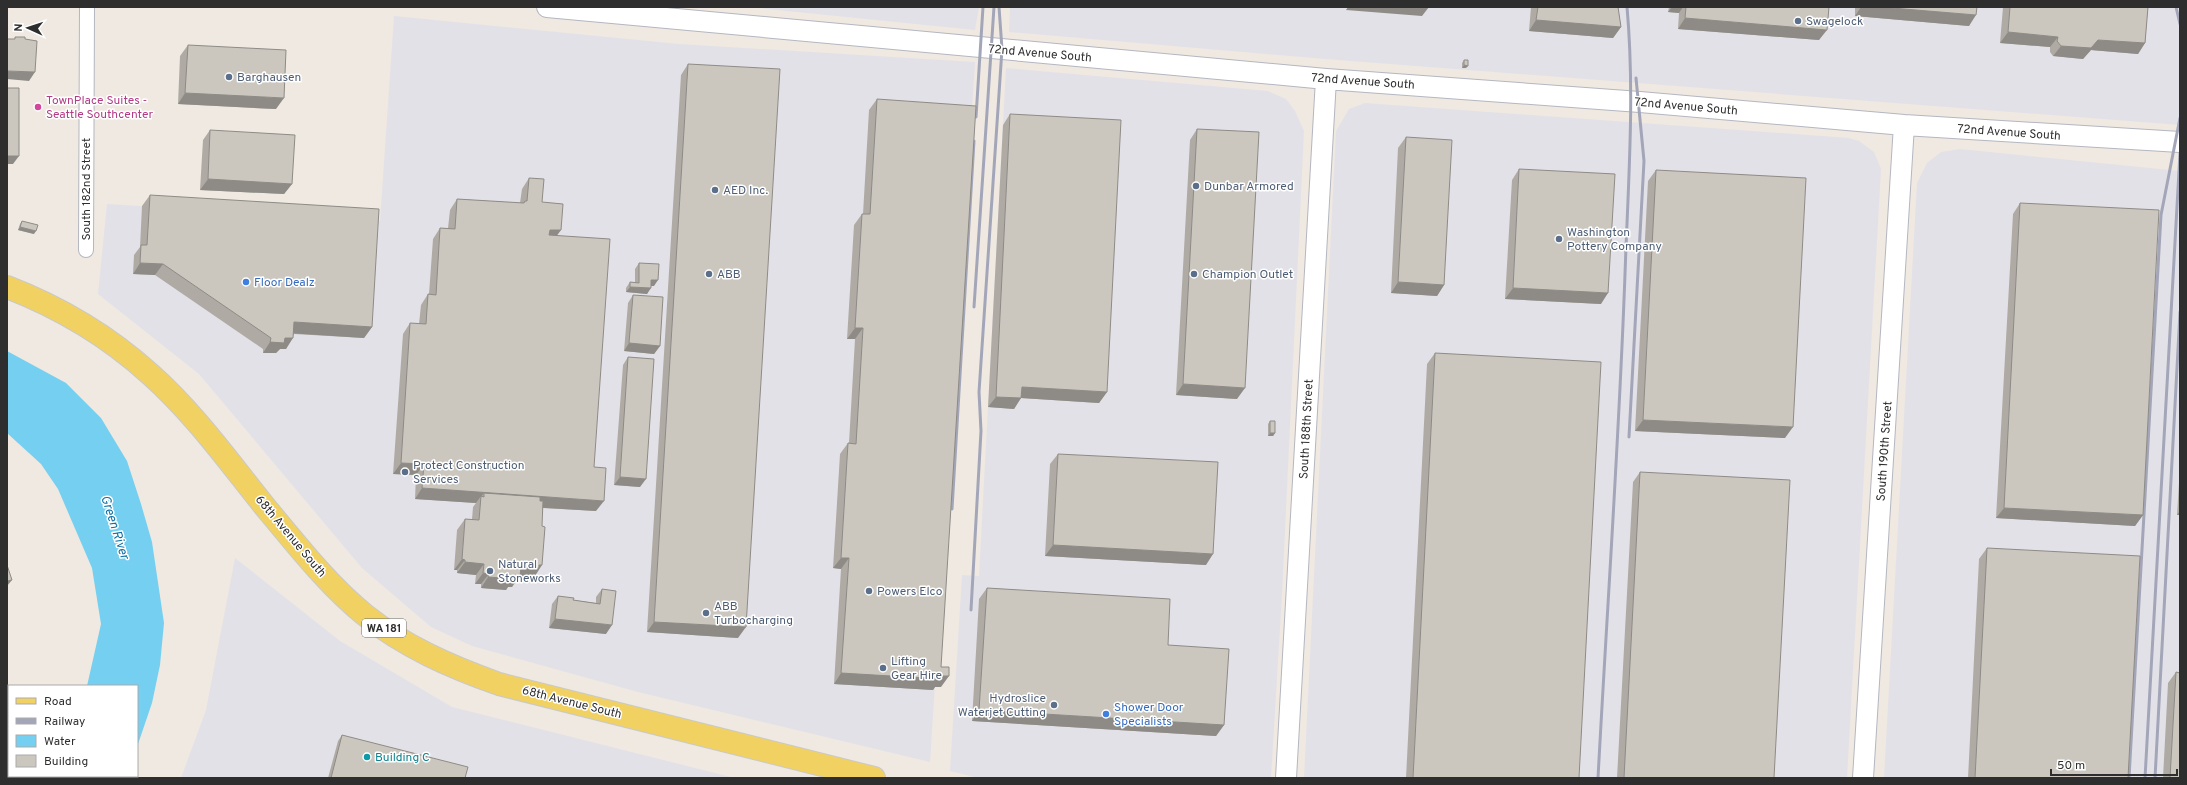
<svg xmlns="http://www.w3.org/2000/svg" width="2187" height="785" font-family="Overpass,sans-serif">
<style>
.industrial{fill:#e3e1e8}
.water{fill:#75cff0}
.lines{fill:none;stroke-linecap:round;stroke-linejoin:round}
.street-casing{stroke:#b4b7c1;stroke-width:16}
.secondary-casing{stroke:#b4b7c1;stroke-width:22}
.primary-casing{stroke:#c9c9c9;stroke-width:24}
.street{stroke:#fff;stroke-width:14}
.secondary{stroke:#fff;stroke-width:20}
.primary{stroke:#f2d163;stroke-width:22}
.rail{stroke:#a3a6b8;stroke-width:3}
.wall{fill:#afaba4}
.shaded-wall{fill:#8e8b86}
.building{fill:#cbc7bf;stroke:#8e8b86}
.service-dot{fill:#5c6f8a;stroke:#fff;stroke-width:1.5}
.hotel-dot{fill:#d1479c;stroke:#fff;stroke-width:1.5}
.shop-dot{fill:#3f7fe0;stroke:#fff;stroke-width:1.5}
.culture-dot{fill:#0f9aa8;stroke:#fff;stroke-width:1.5}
.labels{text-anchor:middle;stroke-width:3;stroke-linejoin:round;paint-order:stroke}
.shield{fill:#fff;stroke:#6d6d6d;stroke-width:1}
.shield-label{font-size:11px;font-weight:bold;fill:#2e2e2e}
.service-label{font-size:12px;fill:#4e5e75;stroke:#fff;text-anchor:start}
.street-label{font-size:12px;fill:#2e2e2e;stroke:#fff}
.hotel-label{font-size:12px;fill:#b23c85;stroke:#fff;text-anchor:start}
.shop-label{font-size:12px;fill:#366cbe;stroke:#fff;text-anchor:start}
.culture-label{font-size:12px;fill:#0d838f;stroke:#fff;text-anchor:start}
.water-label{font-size:13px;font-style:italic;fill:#0d6fa3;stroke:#fff}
</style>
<rect width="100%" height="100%" fill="#efe9e1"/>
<!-- industrial -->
<path class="industrial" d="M748 7H979L975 30Z
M1010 7H2180V125L1325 59 1009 32Z
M394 16 679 44 975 62 930 762 638 692 472 646 431 627 362 568 199 374 98 294 107 204 380 221Z
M1006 68 1268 91 1286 99 1295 111 1304 131 1282 594 1271 778H978L950 771 962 575 979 576Z
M1365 103 1849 138 1859 141 1874 152 1881 169 1847 778H1304L1336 131 1349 109Z
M1960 149 2180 171V778H1884L1917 183 1927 163 1941 152Z
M235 558 340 641 452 707 735 778H181L206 710Z"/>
<!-- water -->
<path class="water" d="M7 351 66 383 101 418 127 461 141 504 152 542 164 623 160 665 152 703 137 747V686H87L101 624 92 568 58 489 41 464 7 433Z"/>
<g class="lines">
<defs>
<path id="street" d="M86 250 87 7"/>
<path id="secondary" d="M547 7 1326 79 1640 102 1904 125 2180 142
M1286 778 1326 79
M1863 778 1904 125"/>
<path id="primary" d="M7 287C59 307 108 336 150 374 194 413 229 462 266 508 297 545 327 584 365 615 405 647 451 667 499 684L874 778"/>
</defs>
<!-- street casing -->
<use href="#street" class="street-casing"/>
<!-- secondary casing -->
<use href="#secondary" class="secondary-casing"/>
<!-- primary casing -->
<use href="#primary" class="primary-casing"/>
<!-- street -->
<use href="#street" class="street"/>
<!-- secondary -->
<use href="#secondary" class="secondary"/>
<!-- primary -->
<use href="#primary" class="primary"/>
<!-- rail -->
<path class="rail" d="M2176 7 2180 24
M976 117 983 7
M974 307 994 7
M1629 437 1644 161 1636 78
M952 509 974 141
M971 610 981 431 979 392 1002 49 999 7
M1598 778C1607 610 1619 442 1625 274 1628 185 1635 96 1627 7
M2129 778 2161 215 2180 118
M2145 778 2180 153
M2155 778 2180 312"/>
</g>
<!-- wall -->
<path class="wall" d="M1531 7H1618L1621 27 1613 38 1529 31Z
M1669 7H1829L1819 40 1678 29 1679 13 1668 12Z
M1855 7H1977L1969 26 1855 16Z
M2003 7H2148L2145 43 2138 54 2091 50 2083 59 2053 56 2050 52V47L2000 43Z
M188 45 276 109 178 104 180 56Z
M1464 60 1466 68H1462V63Z
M688 64 738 638 647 632 681 75Z
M877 99 941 667V687H935L933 690 834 684 841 569 833 568 840 454 848 443H849L855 339H847L854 225 862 214H863L869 110Z
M1010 114 1107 392 1099 403 1021 398 1014 409 988 407 1003 125Z
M1197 129 1237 399 1176 395 1190 140Z
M210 130 292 184 284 194 200 190 203 140Z
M1406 137 1444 285 1437 296 1391 293 1398 148Z
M1519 169 1601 304 1505 299 1512 180Z
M1656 170 1785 438 1635 431 1648 181Z
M529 178 542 202 557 236 594 467 596 511 543 508 535 576H534L531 579 518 578 512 587H508L506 590 481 588V584H475L476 575 457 573V570H454L457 530 465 519H472L473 507 476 503 415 499 416 475 393 474 403 334 410 323 419 324 421 305 428 294H429L433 239 440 228H448L450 210 457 199 520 203 522 189Z
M150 195 372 327 364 338 294 334 286 349H280L276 353H263V349L155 275 133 274 134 255 140 247 142 206Z
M2020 203 2143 515 2135 526 1996 518 2013 214Z
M22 221 34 234 18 230 20 224Z
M639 263 654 286H651L647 294 626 292V288L630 282 635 283V269Z
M633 295 660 346 654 354 624 351 628 303Z
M1435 353 1579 778H1406L1427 364Z
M628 357 640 487 614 485 623 365Z
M1270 421 1275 433 1273 436H1268V424Z
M1058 454 1206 565 1045 556 1050 464Z
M2180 466V515H2177Z
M1640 472 1774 778H1617L1633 482Z
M1987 548 2128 778H1968L1979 559Z
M987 588 1168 645 1224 725 1216 736 972 721 979 599Z
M602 589 606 634 549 628 552 604 558 596 573 600 596 603V597Z
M2176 672 2180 778H2163L2168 683Z
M342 735 465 778H328L338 741Z"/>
<!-- shaded-wall -->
<path class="shaded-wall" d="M1348 7H1429L1422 16 1346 10Z
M1672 7H1683L1679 13 1668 12Z
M1861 7H1880L1976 15 1969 26 1855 16Z
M1685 18 1827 30 1819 40 1678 29Z
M1536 20 1621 27 1613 38 1529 31Z
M2008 32 2058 37 2050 47 2000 43Z
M2098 40 2145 43 2138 54 2091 50 2083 59 2053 56 2061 46Z
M1464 65 1468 66 1466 68H1462Z
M7 71 35 72 29 81 7 79Z
M185 93 284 98 276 109 178 104Z
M7 156H19L13 164H7Z
M208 179 292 184 284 194 200 190Z
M20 227 36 231 34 234 18 230Z
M550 230H561L553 241 542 240Z
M140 263 163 264 155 275 133 274Z
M651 280H658L654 286H647Z
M1398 282 1444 285 1437 296 1391 293Z
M630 287 651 288 647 294 626 292Z
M1513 288 1608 293 1601 304 1505 299Z
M294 322 372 327 364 338 287 333Z
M855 328H863L855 339H847Z
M285 338H293L286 349H280L276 353H263L270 342Z
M629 343 660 346 654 354 624 351Z
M1183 384 1245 388 1237 399 1176 395Z
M1022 387 1107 392 1099 403 1021 398 1014 409 988 407 996 397Z
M1643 420 1793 427 1785 438 1635 431Z
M1270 433H1275L1273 436H1268Z
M401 463 424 464 416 475 393 474Z
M620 477 646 479 640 487 614 485Z
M422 488 604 501 596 511 480 504 484 497V493L480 498 481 496 476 503 415 499Z
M2004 508 2143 515 2135 526 1996 518Z
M2180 511V515H2177Z
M1053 545 1213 554 1206 565 1045 556Z
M841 558H849L841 569 833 568Z
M462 559 465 560 457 570H454Z
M465 562 484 564 476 575 457 573Z
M539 565H542L535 576H534L531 579 518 578 512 587H508L506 590 481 588 488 577 521 567Z
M483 573 489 574 481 584H475Z
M12 580 7 586V581Z
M555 619 612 625 606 634 549 628Z
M654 622 746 627 738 638 647 632Z
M841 673 941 676H949L941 687H935L933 690 834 684Z
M979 710 1224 725 1216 736 972 721Z"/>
<!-- building -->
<path class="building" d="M1538 7H1618L1621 27 1536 20Z
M1686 7H1829L1827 30 1685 18Z
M1880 7H1977L1976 15Z
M2010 7H2148L2145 43 2098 40 2091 48 2061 46 2057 41 2058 37 2008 32Z
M15 37H25V39L37 41 35 72 7 71V39H15Z
M188 45 286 50 284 98 185 93Z
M1464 60H1468V66L1464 65Z
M688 64 780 69 746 627 654 622Z
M7 88H19V156H7Z
M877 99 976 106 941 667H949V676H941V679L841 673 849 558H841L848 443 856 444 863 328H855L862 214H870Z
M1010 114 1121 120 1107 392 1022 387 1021 398 996 397Z
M1197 129 1259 132 1245 388 1183 384Z
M210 130 295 135 292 184 208 179Z
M1406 137 1452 140 1444 285 1398 282Z
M1519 169 1615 174 1608 293 1513 288Z
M1656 170 1806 178 1793 427 1643 420Z
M529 178 544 179 542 202 563 204 561 230H550L549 235 610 239 594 467 606 468 604 501 422 488 424 464 401 463 410 323 426 324 428 294 436 295 440 228 455 229 457 199 524 203 525 201H527Z
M150 195 379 209 372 327 294 322 293 338H285L284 343 270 342 271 338 163 264 140 263 141 245H147Z
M2020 203 2159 210 2143 515 2004 508Z
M22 221 38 225 36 231 20 227Z
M639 263 659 264 658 280H651V288L630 287V282L639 283Z
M633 295 663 297 660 346 629 343Z
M1435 353 1601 362 1579 778H1413Z
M628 357 654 359 646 479 620 477Z
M1270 421H1275V433H1270Z
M1058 454 1218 462 1213 554 1053 545Z
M1640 472 1790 480 1774 778H1624Z
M484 493 540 497V501H543L542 526 545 527 542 565H539V568L521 567 520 576H514V579L488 577 489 574 483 573 484 564 465 562V560L462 559 465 519 479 520 481 496 484 497Z
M1987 548 2140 556 2128 778H1975Z
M7 565 12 580 7 581Z
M987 588 1170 599 1168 645 1229 649 1224 725 979 710Z
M602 589 616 591 612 625 555 619 558 596 574 598 573 600 600 604Z
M2176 672 2180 673V778H2170Z
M342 735 468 767 465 778H331Z"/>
<!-- markers -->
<g class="service-dot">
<circle cx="1798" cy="21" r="4"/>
<circle cx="229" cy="77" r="4"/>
<circle cx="1196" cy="186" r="4"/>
<circle cx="715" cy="190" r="4"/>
<circle cx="1559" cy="239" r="4"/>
<circle cx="709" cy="274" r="4"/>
<circle cx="1194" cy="274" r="4"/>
<circle cx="405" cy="472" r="4"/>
<circle cx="490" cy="571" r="4"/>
<circle cx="869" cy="591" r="4"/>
<circle cx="706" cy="613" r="4"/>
<circle cx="883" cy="668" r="4"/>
<circle cx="1054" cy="705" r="4"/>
</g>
<circle class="hotel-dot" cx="38" cy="107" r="4"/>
<g class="shop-dot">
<circle cx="246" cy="282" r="4"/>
<circle cx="1106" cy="714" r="4"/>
</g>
<circle class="culture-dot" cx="367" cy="757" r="4"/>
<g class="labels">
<!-- shield labels -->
<rect class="shield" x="362" y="619" width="44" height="18" rx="3"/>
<g class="shield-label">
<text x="384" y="632">WA 181</text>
</g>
<!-- service labels -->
<g class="service-label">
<text x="1806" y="25">Swagelock</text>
<text x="237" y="81">Barghausen</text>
<text x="1204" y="190">Dunbar Armored</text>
<text x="723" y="194">AED Inc.</text>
<text x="1567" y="236">Washington<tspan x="1567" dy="14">Pottery Company</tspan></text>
<text x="717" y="278">ABB</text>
<text x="1202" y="278">Champion Outlet</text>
<text x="413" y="469">Protect Construction<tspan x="413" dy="14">Services</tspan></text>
<text x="498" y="568">Natural<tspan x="498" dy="14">Stoneworks</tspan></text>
<text x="877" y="595">Powers Elco</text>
<text x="714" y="610">ABB<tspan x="714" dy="14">Turbocharging</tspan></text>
<text x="891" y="665">Lifting<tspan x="891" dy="14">Gear Hire</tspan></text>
<text x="1046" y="702" text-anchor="end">Hydroslice<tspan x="1046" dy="14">Waterjet Cutting</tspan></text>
</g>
<!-- street labels -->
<g class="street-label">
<text transform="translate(1040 53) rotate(5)" y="4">72nd Avenue South</text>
<text transform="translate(1363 81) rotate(4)" y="4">72nd Avenue South</text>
<text transform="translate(1686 106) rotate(5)" y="4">72nd Avenue South</text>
<text transform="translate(2009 132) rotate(4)" y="4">72nd Avenue South</text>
<text transform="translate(86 189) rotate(-90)" y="4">South 182nd Street</text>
<text transform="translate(1306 429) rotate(-87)" y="4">South 188th Street</text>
<text transform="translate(1884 451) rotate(-86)" y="4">South 190th Street</text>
<text transform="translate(291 536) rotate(50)" y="4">68th Avenue South</text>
<text transform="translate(572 702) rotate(14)" y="4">68th Avenue South</text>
</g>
<!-- hotel labels -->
<g class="hotel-label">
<text x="46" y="104">TownPlace Suites -<tspan x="46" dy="14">Seattle Southcenter</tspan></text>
</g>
<!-- shop labels -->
<g class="shop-label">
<text x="254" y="286">Floor Dealz</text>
<text x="1114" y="711">Shower Door<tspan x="1114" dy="14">Specialists</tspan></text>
</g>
<!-- culture labels -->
<g class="culture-label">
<text x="375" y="761">Building C</text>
</g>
<!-- water labels -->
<g class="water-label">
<text transform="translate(116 527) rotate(72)" y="5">Green River</text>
</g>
</g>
<!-- border -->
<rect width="2187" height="785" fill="none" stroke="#2e2e2e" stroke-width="16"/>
<!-- legend -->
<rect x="8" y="685" width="130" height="92" fill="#ffffff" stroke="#ababab"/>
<rect x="16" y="698" width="20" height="6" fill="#f2d163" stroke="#ababab"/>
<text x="44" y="705" font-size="12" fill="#2e2e2e">Road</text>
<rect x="16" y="718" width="20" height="6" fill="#a3a6b8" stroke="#ababab"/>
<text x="44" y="725" font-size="12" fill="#2e2e2e">Railway</text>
<rect x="16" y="735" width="20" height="12" fill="#75cff0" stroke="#ababab"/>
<text x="44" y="745" font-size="12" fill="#2e2e2e">Water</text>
<rect x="16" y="755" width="20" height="12" fill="#cbc7bf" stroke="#ababab"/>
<text x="44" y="765" font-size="12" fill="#2e2e2e">Building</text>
<!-- north arrow -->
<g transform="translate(28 28) rotate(273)" stroke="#ffffff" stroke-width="3" paint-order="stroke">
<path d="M0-3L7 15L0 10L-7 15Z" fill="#2e2e2e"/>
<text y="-6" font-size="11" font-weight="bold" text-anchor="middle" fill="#2e2e2e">N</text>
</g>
<!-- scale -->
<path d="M2051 769v6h126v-6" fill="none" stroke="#2e2e2e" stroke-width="2"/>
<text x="2057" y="769" font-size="12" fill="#2e2e2e" stroke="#ffffff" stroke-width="3" paint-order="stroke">50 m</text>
</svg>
